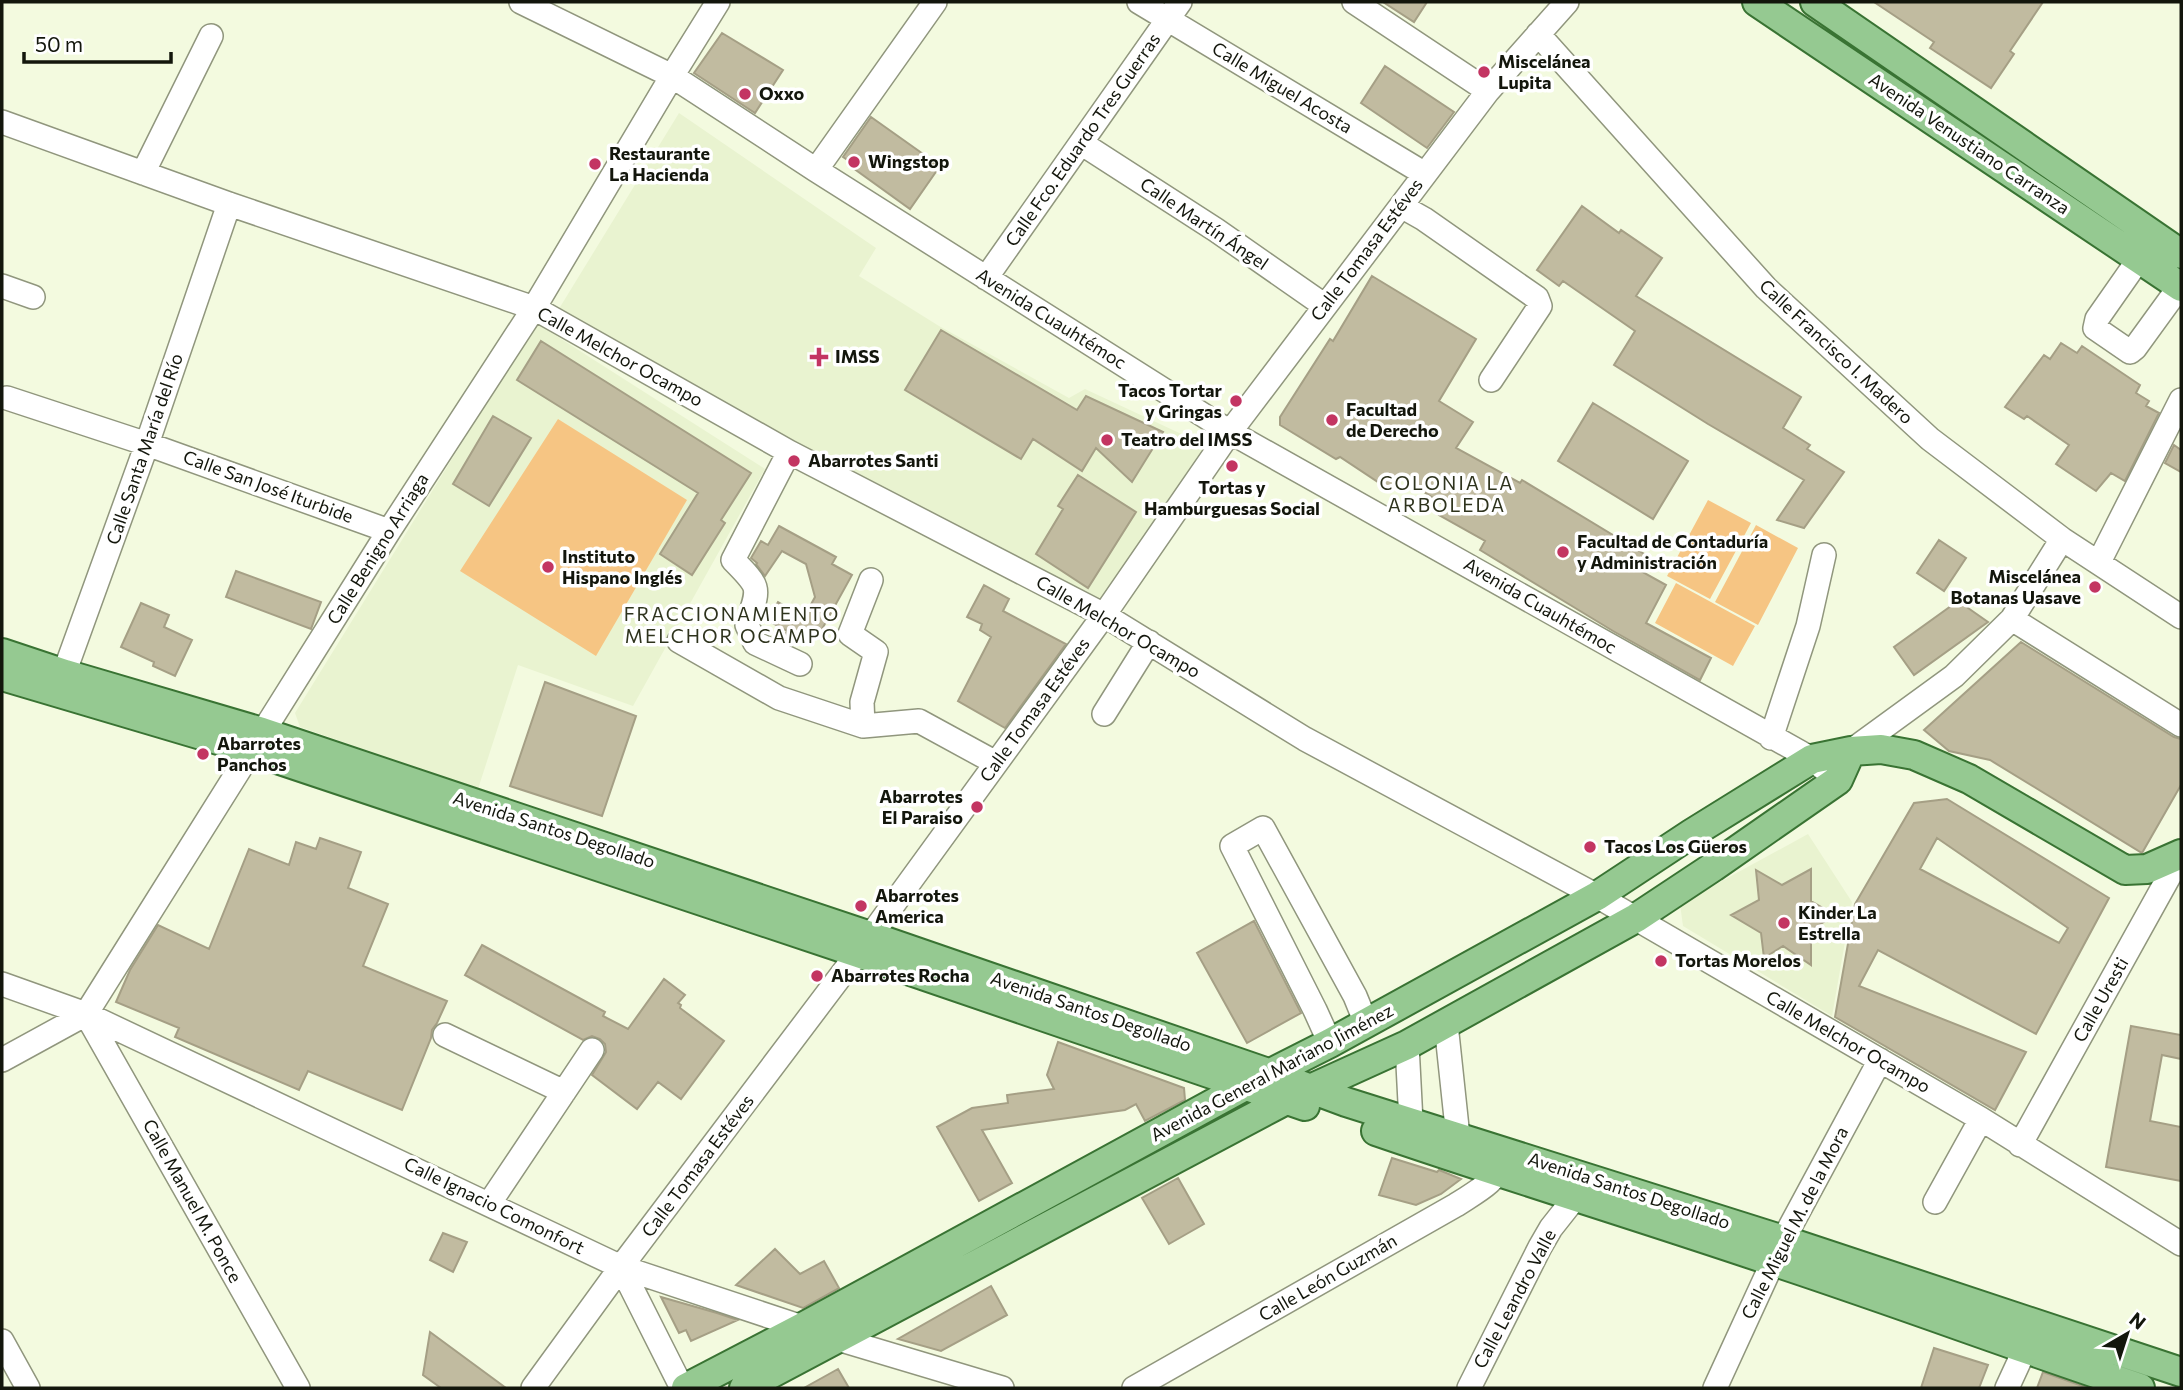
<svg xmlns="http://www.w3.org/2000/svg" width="2183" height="1390" font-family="Commissioner,sans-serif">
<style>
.built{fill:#e9f3d0}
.green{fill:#f6c583}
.building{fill:#c1bba0;stroke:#a59f85;stroke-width:2;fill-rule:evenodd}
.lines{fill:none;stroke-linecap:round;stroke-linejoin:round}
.minor-casing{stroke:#90967d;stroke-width:26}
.major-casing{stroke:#397333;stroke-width:32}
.minor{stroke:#fff;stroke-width:23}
.major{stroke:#95c991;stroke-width:28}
.poi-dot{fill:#c33562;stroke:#fff;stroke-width:2.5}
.labels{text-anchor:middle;stroke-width:7;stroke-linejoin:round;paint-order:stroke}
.poi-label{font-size:18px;font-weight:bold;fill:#13160c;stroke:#fff;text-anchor:start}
.street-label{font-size:18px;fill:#13160c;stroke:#fff}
.neighbourhood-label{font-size:19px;letter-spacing:2px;fill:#2e331d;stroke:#fff}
</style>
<rect width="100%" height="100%" fill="#f3fadf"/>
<!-- built -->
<path class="built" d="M679 113 876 248 859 276 939 326 1069 398 1085 389 1205 445 1168 501 1147 539 1096 604 557 312Z
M536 323 765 469 633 706 518 665 478 789 300 727 295 713Z
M1808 834 1852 902 1832 1016 1683 926 1680 904Z"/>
<!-- green -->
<path class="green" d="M558 419 687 500 596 656 460 571Z
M1708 500 1751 523 1710 599 1667 576Z
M1756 525 1798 548 1758 625 1715 602Z
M1676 583 1755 626 1733 666 1655 623Z"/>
<!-- building -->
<path class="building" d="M1383 2H1427L1414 22Z
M1874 2H2043L2010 51 2014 54 1991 88 1930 48 1934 42Z
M722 33 783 70 755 113 694 73Z
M1385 66 1454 112 1427 148 1361 103Z
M871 117 940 166 910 209 853 168 855 165 843 157Z
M1582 206 1619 233 1621 230 1662 258 1636 296 1801 397 1783 428 1810 445 1807 449 1844 472 1804 528 1777 520 1804 480 1708 424 1614 365 1635 331 1563 281 1559 286 1537 270Z
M1372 276 1476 339 1439 401 1473 422 1456 448 1520 483 1522 480 1646 555 1637 569 1666 585 1646 623 1711 658 1700 680 1613 631 1480 550 1485 541 1439 515 1444 505 1399 476 1390 490 1340 457 1336 459 1280 425V417L1330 339 1333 341Z
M941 330 1077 410 1086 396 1163 432 1132 482 1096 448 1082 471 1033 439 1021 459 905 390Z
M541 341 751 473 721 520 725 523 692 575 660 554 698 493 517 380Z
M2061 343 2077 353 2082 346 2140 385 2136 393 2149 401 2146 406 2159 413 2125 481 2111 473 2096 491 2056 464 2069 445 2027 416 2024 419 2005 407 2044 355 2050 359Z
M1593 403 1688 461 1653 519 1558 461Z
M493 416 531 438 489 506 453 484Z
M2174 445 2181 450V472L2165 463Z
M1078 475 1136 512 1088 588 1036 554 1063 509 1058 506Z
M779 526 836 557 832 564 852 575 821 631 814 627 803 645 785 635 787 631 767 620 778 602 804 617 815 597 806 564 782 551 765 576 756 564 757 563 751 558 761 541 768 545Z
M1939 540 1966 558 1944 591 1917 573Z
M236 571 321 602 311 629 226 597Z
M984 585 1009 599 1003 611 1066 644 1005 728 958 701 991 637 980 630 982 624 967 617Z
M1958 601 1988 622 1914 675 1894 647Z
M141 603 169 615 164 627 192 640 175 676 153 666 154 662 121 647Z
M2021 642 2174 737 2181 739V785L2142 853 1990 760 1949 751 1924 730Z
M545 682 636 716 602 816 510 786Z
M1947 799 2109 898 2036 1034 1878 950 1859 986 2026 1052 1995 1110 1835 1017 1855 904 1914 803ZM1937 838 2068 928 2059 943 1920 869Z
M320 838 361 852 348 888 388 904 363 966 447 1001 437 1023 432 1030 431 1038 402 1110 308 1071 299 1090 175 1037 179 1028 116 1002 130 970 158 925 209 949 249 849 289 865 296 842 316 849Z
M1811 869V901L1835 915 1811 930V965L1783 946 1764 958 1761 933 1731 915 1759 900 1756 870 1782 885Z
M1254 921 1301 1013 1247 1043 1197 953Z
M482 945 605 1012 603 1016 628 1029 664 979 685 995 678 1003 681 1005 680 1008 724 1041 681 1099 658 1082 637 1109 592 1075 606 1052 605 1044 600 1039 592 1036 583 1040 465 975Z
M2131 1026 2181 1035V1059L2162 1055 2150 1121 2181 1127V1181L2106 1167Z
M1058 1042 1184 1088 1185 1100 1145 1121 1136 1104 1125 1110 982 1130 1012 1183 979 1201 937 1127 972 1108 1008 1103 1007 1095 1054 1089 1047 1075Z
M1392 1158 1437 1172 1439 1170 1461 1179 1441 1194 1416 1205 1379 1195Z
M1178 1178 1204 1224 1169 1244 1142 1198Z
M443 1233 467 1242 453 1272 430 1260Z
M775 1249 800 1274 824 1261 839 1288 803 1308 736 1285Z
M991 1286 1007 1315 941 1351 898 1339Z
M661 1297 717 1313 738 1320 691 1341 686 1330 679 1333Z
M430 1332 506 1388H441L423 1375Z
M1934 1348 1988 1365 1979 1388H1921Z
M838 1369 849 1388H804Z
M2043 1372 2088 1388H2037Z"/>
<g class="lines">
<defs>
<path id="minor" d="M521 2 672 76 816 170 1230 432 1812 759 1838 780
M1139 2 1425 174
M1354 2 1488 91
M1538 34 1766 288 1930 439 2062 539 2181 617
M2 122 229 204 534 308 789 452 1104 615 1305 739 1597 896 1981 1119 2181 1244
M1081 143 1216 230 1325 306
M816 170 935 2
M143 173 211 36
M1401 206 1424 219 1537 298 1540 306 1491 380
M2139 259 2097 319 2095 328 2130 352 2135 348 2180 286
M986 278 1180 2
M2 286 33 297
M7 398 147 444 389 531
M789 452 733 560C762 589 759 587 747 625L755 643 800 664
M2099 562 2181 400
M2012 619 2181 725
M679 641 779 698 863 726 919 721 996 763
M58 690 147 444 229 204
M1104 714 1149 642
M863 726 862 702 876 652 850 634 871 580
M1771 738 1808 626 1824 555
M1851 751 1954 676 2012 619 2062 539
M2 984 86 1014 621 1267 838 1339 1002 1388
M86 1014 298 1388
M1446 1024 1458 1137
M445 1035 564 1092
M1330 1043 1315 1010 1232 846 1263 828 1355 996 1366 1023
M1407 1045 1411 1122
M2 1060 86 1014 389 531 534 308 672 76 718 2
M2020 1145 2181 855
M1935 1202 1981 1119
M489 1204 592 1050
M621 1267 682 1388
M2 1341 28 1388
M533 1388 621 1267 858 953 1104 615 1230 432 1488 91 1567 2
M1134 1388 1456 1205C1479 1190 1494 1184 1507 1158
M1469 1388 1540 1247 1551 1228 1585 1185
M1715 1388 1783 1240 1880 1060
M2007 1388 2019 1362 2021 1349"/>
<path id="major" d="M1757 2 2181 287
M1815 2 2181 254
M2 653 65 674 262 732 870 936 1271 1074 1346 1102 1783 1240 2181 1372
M2 676 235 745 858 953 1305 1106
M1376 1131C1507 1176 1639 1216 1769 1260 1894 1301 2016 1347 2140 1388
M686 1388 803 1327 1245 1086 1330 1043 1597 896 1691 834 1812 759 1851 751 1881 749 1914 755 1969 779 2125 870 2147 869 2181 854
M744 1388 1286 1100 1407 1045 1636 918 1713 867 1838 780 1851 751"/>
</defs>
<!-- minor casing -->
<use href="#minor" class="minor-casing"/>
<!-- major casing -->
<use href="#major" class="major-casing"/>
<!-- minor -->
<use href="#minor" class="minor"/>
<!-- major -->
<use href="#major" class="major"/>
</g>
<!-- markers -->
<g class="poi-dot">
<circle cx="1484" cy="72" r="7"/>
<circle cx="745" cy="94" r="7"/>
<circle cx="854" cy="162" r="7"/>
<circle cx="595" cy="164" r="7"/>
<path d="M815.5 346.5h7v7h7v7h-7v7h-7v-7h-7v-7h7z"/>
<circle cx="1236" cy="401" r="7"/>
<circle cx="1332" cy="420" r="7"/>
<circle cx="1107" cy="440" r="7"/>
<circle cx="794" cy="461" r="7"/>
<circle cx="1232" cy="466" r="7"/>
<circle cx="1563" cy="552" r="7"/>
<circle cx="548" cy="567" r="7"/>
<circle cx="2095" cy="587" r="7"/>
<circle cx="203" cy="754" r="7"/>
<circle cx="977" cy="807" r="7"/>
<circle cx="1590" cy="847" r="7"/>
<circle cx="861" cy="906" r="7"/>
<circle cx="1784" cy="923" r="7"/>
<circle cx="1661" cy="961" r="7"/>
<circle cx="817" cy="976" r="7"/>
</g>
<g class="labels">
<!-- poi labels -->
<g class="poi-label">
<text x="1498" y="68">Miscelánea<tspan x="1498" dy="21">Lupita</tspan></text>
<text x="759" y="100">Oxxo</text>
<text x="609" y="160">Restaurante<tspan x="609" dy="21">La Hacienda</tspan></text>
<text x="868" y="168">Wingstop</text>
<text x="835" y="363">IMSS</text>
<text x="1222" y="397" text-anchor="end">Tacos Tortar<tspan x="1222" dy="21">y Gringas</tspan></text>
<text x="1346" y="416">Facultad<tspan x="1346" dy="21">de Derecho</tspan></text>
<text x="1121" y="446">Teatro del IMSS</text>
<text x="808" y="467">Abarrotes Santi</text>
<text x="1232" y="494" text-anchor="middle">Tortas y<tspan x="1232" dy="21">Hamburguesas Social</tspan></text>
<text x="1577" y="548">Facultad de Contaduría<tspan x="1577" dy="21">y Administración</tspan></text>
<text x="562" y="563">Instituto<tspan x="562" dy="21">Hispano Inglés</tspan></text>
<text x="2081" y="583" text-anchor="end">Miscelánea<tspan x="2081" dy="21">Botanas Uasave</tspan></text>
<text x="217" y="750">Abarrotes<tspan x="217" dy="21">Panchos</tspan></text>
<text x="963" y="803" text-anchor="end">Abarrotes<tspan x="963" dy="21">El Paraiso</tspan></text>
<text x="1604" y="853">Tacos Los Güeros</text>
<text x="875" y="902">Abarrotes<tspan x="875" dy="21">America</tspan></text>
<text x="1798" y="919">Kinder La<tspan x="1798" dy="21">Estrella</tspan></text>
<text x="1675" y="967">Tortas Morelos</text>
<text x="831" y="982">Abarrotes Rocha</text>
</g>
<!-- street labels -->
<g class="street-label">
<text transform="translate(1282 88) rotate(31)" y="6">Calle Miguel Acosta</text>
<text transform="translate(1083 140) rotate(-55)" y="6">Calle Fco. Eduardo Tres Guerras</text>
<text transform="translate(1969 144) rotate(34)" y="6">Avenida Venustiano Carranza</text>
<text transform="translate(1204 224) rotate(34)" y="6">Calle Martín Ángel</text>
<text transform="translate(1367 250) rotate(-53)" y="6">Calle Tomasa Estéves</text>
<text transform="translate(1051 319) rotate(32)" y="6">Avenida Cuauhtémoc</text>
<text transform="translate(1836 352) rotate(43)" y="6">Calle Francisco I. Madero</text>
<text transform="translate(620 357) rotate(29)" y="6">Calle Melchor Ocampo</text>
<text transform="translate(145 449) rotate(-71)" y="6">Calle Santa María del Río</text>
<text transform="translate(268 487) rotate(20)" y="6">Calle San José Iturbide</text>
<text transform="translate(378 549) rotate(-58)" y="6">Calle Benigno Arriaga</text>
<text transform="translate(1540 606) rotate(30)" y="6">Avenida Cuauhtémoc</text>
<text transform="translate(1118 627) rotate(30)" y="6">Calle Melchor Ocampo</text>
<text transform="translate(1035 710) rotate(-54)" y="6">Calle Tomasa Estéves</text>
<text transform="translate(554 830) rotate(18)" y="6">Avenida Santos Degollado</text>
<text transform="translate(2101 1000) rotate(-61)" y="6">Calle Uresti</text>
<text transform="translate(1091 1012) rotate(19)" y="6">Avenida Santos Degollado</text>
<text transform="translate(1848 1042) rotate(30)" y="6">Calle Melchor Ocampo</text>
<text transform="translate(1272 1073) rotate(-28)" y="6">Avenida General Mariano Jiménez</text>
<text transform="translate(698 1166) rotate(-53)" y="6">Calle Tomasa Estéves</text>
<text transform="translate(1629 1191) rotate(18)" y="6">Avenida Santos Degollado</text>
<text transform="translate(192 1201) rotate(61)" y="6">Calle Manuel M. Ponce</text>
<text transform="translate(494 1206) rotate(26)" y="6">Calle Ignacio Comonfort</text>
<text transform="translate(1795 1223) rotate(-63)" y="6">Calle Miguel M. de la Mora</text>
<text transform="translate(1328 1278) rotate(-30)" y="6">Calle León Guzmán</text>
<text transform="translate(1515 1299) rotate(-62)" y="6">Calle Leandro Valle</text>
</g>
<!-- neighbourhood labels -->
<g class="neighbourhood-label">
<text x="1447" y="490">COLONIA LA<tspan x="1447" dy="22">ARBOLEDA</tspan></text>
<text x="732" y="621">FRACCIONAMIENTO<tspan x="732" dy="22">MELCHOR OCAMPO</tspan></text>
</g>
</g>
<!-- border -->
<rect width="2183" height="1390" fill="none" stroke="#13160c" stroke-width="7"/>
<!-- north arrow -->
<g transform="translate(2127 1334) rotate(39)" stroke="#ffffff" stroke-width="5" paint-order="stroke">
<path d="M0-5L12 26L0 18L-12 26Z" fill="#13160c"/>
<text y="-10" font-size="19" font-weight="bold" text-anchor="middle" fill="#13160c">N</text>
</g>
<!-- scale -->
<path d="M24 52v10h147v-10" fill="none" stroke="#13160c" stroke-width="3.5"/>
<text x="35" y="52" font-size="21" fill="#13160c" stroke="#ffffff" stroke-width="5" paint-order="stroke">50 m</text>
</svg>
